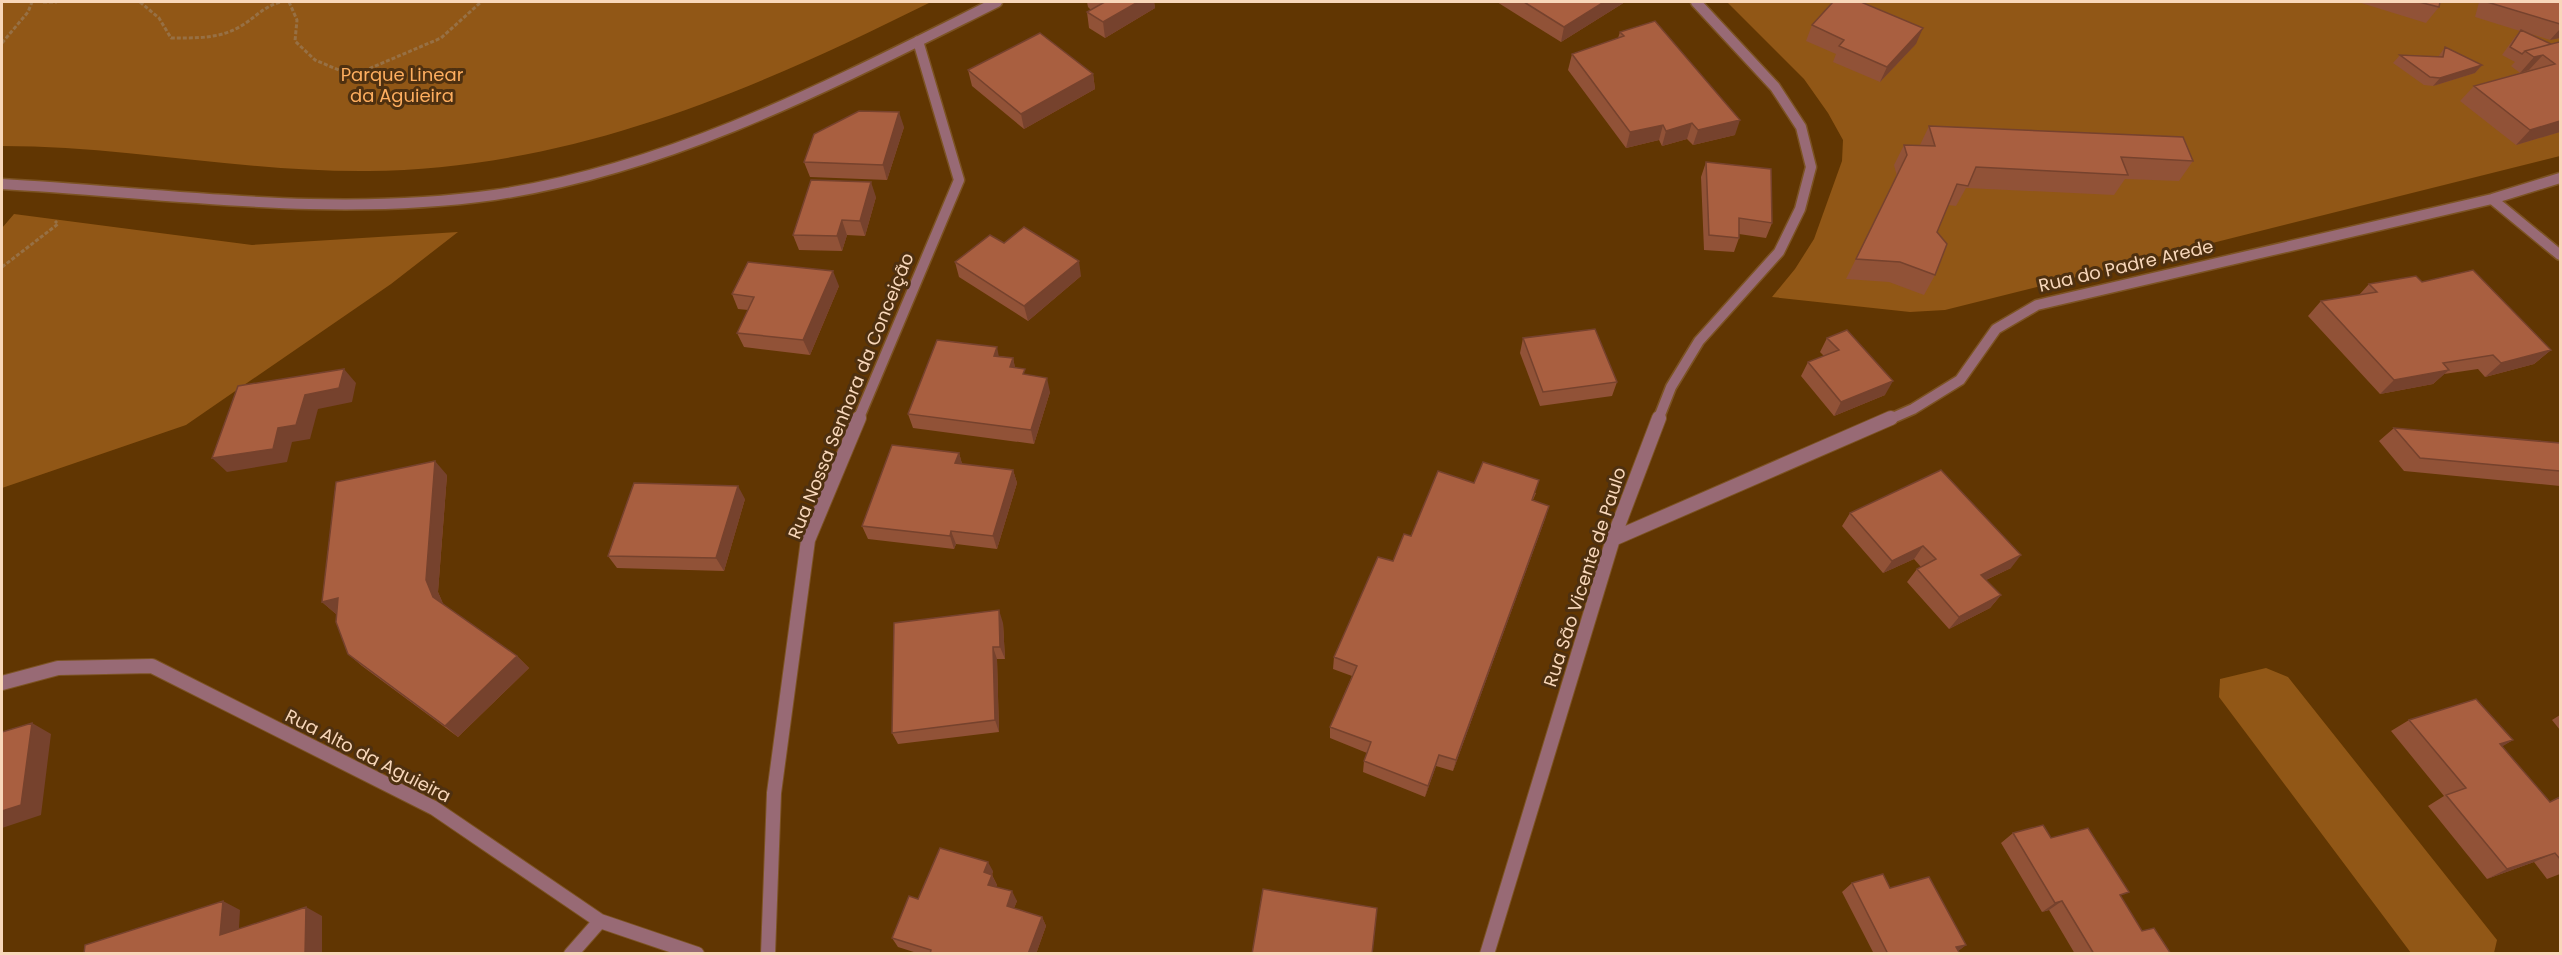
<svg xmlns="http://www.w3.org/2000/svg" width="2562" height="955" font-family="Poppins,sans-serif">
<style>
.green{fill:#915716}
.lines{fill:none;stroke-linecap:round;stroke-linejoin:round}
.street-far1-casing{stroke:#7c5323;stroke-width:13}
.street-casing{stroke:#7c5323;stroke-width:16}
.path{stroke:#977044;stroke-width:3;stroke-dasharray:4 2;stroke-linecap:butt}
.street-far1{stroke:#986a75;stroke-width:10}
.street{stroke:#986a75;stroke-width:14}
.wall{fill:#915237}
.shaded-wall{fill:#76422d}
.building{fill:#a95f40;stroke:#76422d;stroke-width:1.5}
.labels{text-anchor:middle;stroke-width:6;stroke-linejoin:round;paint-order:stroke}
.park-label{font-size:18px;fill:#feae5f;stroke:#4e3010}
.street-label{font-size:18px;fill:#f8d7ba;stroke:#4e3010}
</style>
<rect width="100%" height="100%" fill="#613602"/>
<!-- green -->
<path class="green" d="M2 2H931C752 91 571 169 368 171 245 172 124 146 2 146Z
M1727 2H2560V156L1945 310 1910 312 1772 297 1795 269 1814 239 1842 161 1843 140 1828 113 1804 79Z
M14 214 252 245 458 232 391 284 186 425 2 488V228Z
M2266 668 2288 677 2497 940 2494 953H2411L2219 697 2220 679Z"/>
<g class="lines">
<defs>
<path id="street-far1" d="M2 184C166 193 330 218 494 195 672 169 838 81 997 2
M2492 199 2560 255
M858 420 959 180 918 41
M1658 420 1671 387 1699 341 1779 252 1800 209 1811 167 1801 127 1775 87 1696 2
M1888 420 1913 409 1960 380 1996 329 2037 305 2492 199 2560 178"/>
<path id="street" d="M1613 539 1891 418
M2 683 58 668 152 666 434 808 600 921 697 954
M571 954 600 921
M768 954 774 793 808 540 859 418
M1487 954 1613 539 1659 418"/>
</defs>
<!-- street-far1 casing -->
<use href="#street-far1" class="street-far1-casing"/>
<!-- street casing -->
<use href="#street" class="street-casing"/>
<!-- path -->
<path class="path" d="M43 2H57
M140 2 159 18 171 38C195 38 220 39 241 26 255 18 264 6 281 2
M289 2 297 20 295 41 315 60 346 73 366 70 441 38 481 2
M2 43 28 12 32 2
M2 267 58 224 55 221"/>
<!-- street-far1 -->
<use href="#street-far1" class="street-far1"/>
<!-- street -->
<use href="#street" class="street"/>
</g>
<!-- wall -->
<path class="wall" d="M1087 2H1154L1155 8 1105 38 1089 28 1087 12 1091 10 1088 7Z
M1497 2H1625L1561 42Z
M2358 2H2440L2439 7 2426 23Z
M2479 2H2560V38L2550 40 2531 34 2551 44 2560 43V132L2516 145 2460 101 2474 86 2529 70 2520 73 2511 66 2515 62 2502 55 2514 38 2520 31 2475 17Z
M1812 25 1916 44 1880 82 1833 62 1836 54 1806 41Z
M1620 32 1735 135 1693 145 1687 139 1662 146 1659 140 1626 148 1568 70 1572 54 1618 38Z
M2445 47 2482 65 2475 73 2433 86 2424 85 2393 63 2400 55 2438 57Z
M968 70 1093 74 1095 89 1024 129 972 86Z
M1929 126 2193 161 2179 181 2125 179 2114 195 1966 188 1956 206 1948 205 1937 232 1935 275 1924 295 1889 282 1846 279 1897 176 1894 165 1904 145H1920Z
M904 127 887 180 810 177 804 162Z
M1706 162 1772 223 1766 238 1739 234V238L1734 252 1704 250 1701 177Z
M876 197 865 236 847 235 842 251 799 250 793 235Z
M1004 243 1081 276 1028 321 959 277 955 262Z
M2422 282 2551 350 2534 364 2485 377 2478 369 2444 374 2433 384 2380 394 2308 316 2321 301 2359 295 2369 284Z
M839 286 810 355 744 347 737 333 748 310 738 309 732 294Z
M1523 338 1617 382 1612 396 1540 406 1520 353Z
M1827 338 1885 395 1834 416 1801 376 1808 362 1824 356 1820 352Z
M999 356 1013 358 1015 368 1050 392 1034 444 913 428 908 414Z
M2394 428 2560 443V486L2404 471 2379 441Z
M959 453 962 464 1013 470 1017 483 997 549 956 544 954 549 868 539 862 526Z
M447 475 438 592 443 604 517 656 529 668 458 737 362 666 348 654 336 614 322 602Z
M1474 483 1536 493 1533 500 1549 506 1545 519 1453 771 1436 766 1425 797 1363 772 1364 761 1367 753 1330 738V727L1352 676 1333 669 1334 657 1393 561 1411 536Z
M745 499 724 571 617 568 608 556Z
M1850 513 2011 568 1986 580 2001 595 1990 608 1949 629 1907 582 1917 569 1921 567 1914 559 1883 573 1842 526Z
M1003 623 1005 659H997L999 732 898 744 892 733Z
M2560 715V730L2552 720Z
M2409 720 2513 740 2502 746 2550 802 2560 797V874L2547 879 2534 862 2487 879 2428 806 2444 796 2391 731Z
M2013 833 2051 838 2121 897 2142 931 2171 954H2075L2049 910 2042 912 2001 843Z
M993 871 992 875 997 885 996 887 1017 901 1014 908 1042 917 1046 926 1036 954H920L898 947 892 938 918 899Z
M1852 883 1890 888 1966 945 1958 951 1960 954H1874L1842 892Z"/>
<!-- shaded-wall -->
<path class="shaded-wall" d="M1138 2H1154L1155 8 1105 38 1103 22Z
M1604 2H1625L1561 42 1564 27Z
M1923 28 1916 44 1880 82 1887 67Z
M2560 29V38L2550 40Z
M2543 55 2529 70 2520 73 2534 57Z
M2482 65 2475 73 2433 86 2440 78Z
M1093 74 1095 89 1024 129 1021 114Z
M899 112 904 127 887 180 883 165Z
M1740 120 1735 135 1693 145 1698 130Z
M2560 121V132L2516 145 2530 130Z
M1692 123 1687 139 1662 146 1666 131Z
M1663 125 1659 140 1626 148 1630 132Z
M871 182 876 197 865 236 860 221Z
M842 220 847 235 842 251 837 236Z
M1079 261 1081 276 1028 321 1024 306Z
M833 271 839 286 810 355 803 340Z
M997 347 1000 362 994 356Z
M2551 350 2534 364 2485 377 2501 363Z
M1013 358 1016 372 1010 367Z
M344 369 356 383 352 402 318 409 310 439 292 442 287 462 227 472 212 458 278 428 305 395Z
M2449 370 2433 384 2380 394 2394 380Z
M1047 378 1050 392 1034 444 1031 430Z
M1893 381 1885 395 1834 416 1841 402Z
M959 453 963 467 955 463Z
M435 461 447 475 438 592 446 610 433 597 426 580Z
M1013 470 1017 483 997 549 993 536Z
M738 486 745 499 724 571 716 558Z
M1549 506 1545 519 1453 771 1456 760Z
M951 531 956 544 954 549 950 536Z
M1923 546 1914 559 1883 573 1892 561Z
M2021 555 2011 568 1971 587 1981 575Z
M2001 595 1990 608 1949 629 1959 617Z
M338 598 336 614 322 602Z
M999 610 1003 623 1005 659 1000 647Z
M993 647 997 659 999 732 995 720Z
M517 656 529 668 458 737 445 726Z
M32 723 51 734 41 815 2 828V829V811Z
M2513 740 2493 752 2500 744Z
M1439 755 1436 766 1425 797 1428 786Z
M2555 853 2534 862 2487 879 2507 869Z
M988 862 993 871 989 882 984 872Z
M992 875 997 885 993 894 988 885Z
M1012 891 1017 901 1011 915 1007 906Z
M223 901 240 910 238 944 220 935Z
M2062 901 2049 910 2042 912 2055 903Z
M306 907 322 916V954H305Z
M1042 917 1046 926 1036 954H1028Z
M1966 945 1954 954 1956 947Z"/>
<!-- building -->
<path class="building" d="M1101 2H1138L1103 22 1087 12 1103 3Z
M1524 2H1604L1564 27Z
M1833 2H1861L1923 28 1887 67 1839 46 1844 40 1812 25Z
M2419 2H2440L2439 7Z
M2487 2H2560V24Z
M1655 21 1740 120 1698 130 1692 123 1666 131 1663 125 1630 132 1572 54 1624 36 1620 32Z
M2521 30 2551 44 2525 51 2522 54 2510 47Z
M1040 33 1093 74 1021 114 968 70Z
M2559 42 2560 43V121L2530 130 2474 86 2555 64 2543 55 2534 57 2525 51Z
M2445 47 2482 65 2440 78 2430 77 2400 55 2443 57Z
M859 111 899 112 883 165 804 162 814 134Z
M1929 126 2183 137 2193 161 2121 157 2128 175 1976 167 1968 186 1957 184 1937 232 1947 244 1935 275 1900 262 1856 259 1907 155 1904 145 1935 146Z
M1706 162 1771 169 1772 223 1739 218V238L1709 235Z
M811 180 871 182 860 221 842 220 837 236 793 235Z
M1024 227 1079 261 1024 306 955 262 990 235 1004 243Z
M748 262 833 271 803 340 737 333 754 297 732 294Z
M2473 270 2551 350 2501 363 2493 355 2443 363 2449 370 2394 380 2321 301 2377 292 2369 284 2416 276 2422 282Z
M1595 329 1617 382 1543 392 1523 338Z
M1847 330 1893 381 1841 402 1808 362 1839 350 1827 338Z
M937 340 997 347 994 356 1013 358 1010 367 1025 369 1023 374 1047 378 1031 430 908 414Z
M344 369 339 388 305 395 296 425 278 428 273 449 212 458 238 386Z
M2394 428 2560 443V471L2420 458Z
M892 445 959 453 955 463 1013 470 993 536 951 531 950 536 862 526Z
M435 461 426 580 433 597 517 656 445 726 348 654 336 622 338 598 322 602 336 482Z
M1483 462 1539 480 1532 500 1549 506 1456 760 1439 755 1428 786 1364 761 1371 742 1330 727 1357 666 1334 657 1378 557 1393 561 1404 534 1411 536 1438 471 1474 483Z
M1941 470 2021 555 1981 575 2001 595 1959 617 1917 569 1936 559 1923 546 1892 561 1850 513Z
M634 483 738 486 716 558 608 556Z
M999 610 1000 647H993L995 720 892 733 894 623Z
M2476 699 2513 740 2500 744 2550 802 2560 797V859L2555 853 2507 869 2446 795 2466 788 2409 720Z
M32 723 21 805 2 811V732Z
M2043 825 2051 838 2088 828 2129 892 2120 895 2142 931 2154 928 2171 954H2094L2062 901 2055 903 2013 833Z
M940 848 988 862 984 872 992 875 988 885 1012 891 1007 906 1042 917 1028 954H930L931 950 892 938 909 896 918 899Z
M1883 874 1890 888 1929 877 1966 945 1956 947 1960 954H1888L1852 883Z
M1263 889 1377 908 1372 954H1252Z
M223 901 220 935 306 907 305 954H84L85 945Z"/>
<g class="labels">
<!-- park labels -->
<g class="park-label">
<text x="402" y="81">Parque Linear<tspan x="402" dy="21">da Aguieira</tspan></text>
</g>
<!-- street labels -->
<g class="street-label">
<text transform="translate(2126 266) rotate(-13)" y="6">Rua do Padre Arede</text>
<text transform="translate(851 396) rotate(-68)" y="6">Rua Nossa Senhora da Conceição</text>
<text transform="translate(1585 577) rotate(-72)" y="6">Rua São Vicente de Paulo</text>
<text transform="translate(368 756) rotate(27)" y="6">Rua Alto da Aguieira</text>
</g>
</g>
<!-- border -->
<rect width="2562" height="955" fill="none" stroke="#f8d7ba" stroke-width="6"/>
</svg>
